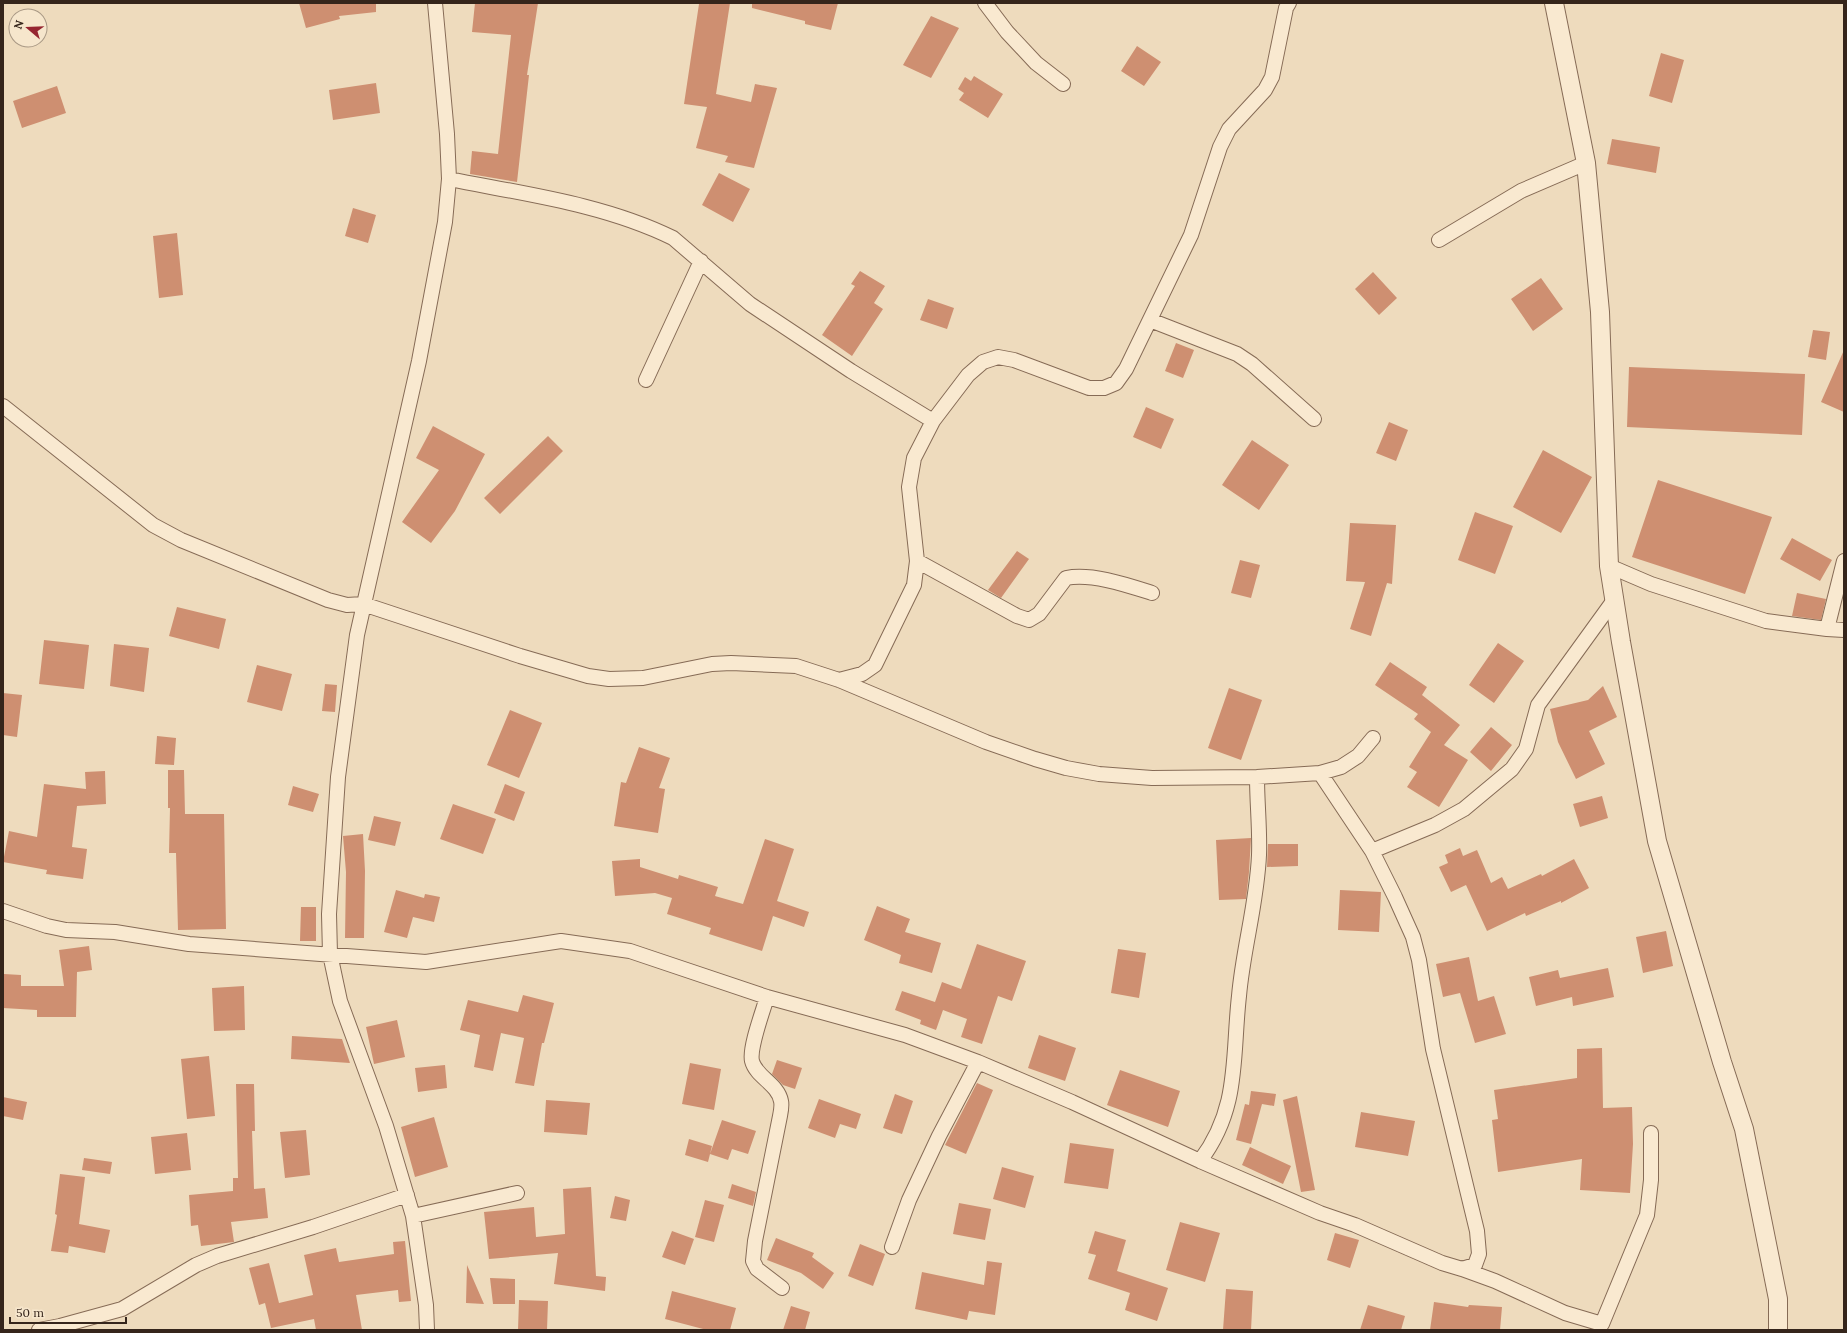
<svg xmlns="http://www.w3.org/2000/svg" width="1847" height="1333" font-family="Lora,serif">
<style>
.building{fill:#ce8f71}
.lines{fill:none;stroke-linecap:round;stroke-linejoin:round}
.minor-casing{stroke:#866b56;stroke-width:16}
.tertiary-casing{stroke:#866b56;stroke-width:20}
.minor{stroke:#f9e9d0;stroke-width:14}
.tertiary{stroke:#f9e9d0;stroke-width:18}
</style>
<rect width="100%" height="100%" fill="#eedbbd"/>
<!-- building -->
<path class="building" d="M299 3H376V12L339 16 340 19 306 28Z
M475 3H507V4L538 3 527 75H529L517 182 470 174 472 151 498 154 511 35 472 32Z
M706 3H730L716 94 751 102 755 84 777 88 754 168 725 162 728 156 696 148 707 107 684 104 699 4Z
M752 3H838L831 30 805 24V21L752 8Z
M931 16 959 28 931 78 903 65Z
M1137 46 1161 62 1144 86 1121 71Z
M1661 53 1684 60 1672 103 1649 96Z
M974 76 1003 94 988 118 959 100 964 93 958 89 965 77 971 81Z
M376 83 380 113 333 120 329 90Z
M57 86 66 113 22 128 13 101Z
M1612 139 1660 147 1656 173 1607 164Z
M719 173 750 189 733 222 702 205Z
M353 208 376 215 368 243 345 236Z
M177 233 183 295 159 298 153 236Z
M860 271 885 286 874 303 883 309 852 356 822 335 855 286 851 284Z
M1373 272 1397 298 1379 315 1355 289Z
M1541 278 1563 309 1533 331 1511 299Z
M928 299 954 308 947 329 920 320Z
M1813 330 1830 332 1826 360 1808 357Z
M1176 343 1194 350 1183 378 1165 371Z
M1844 350V412L1821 402Z
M1629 367 1805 374 1802 435 1627 427Z
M1146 407 1174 419 1161 449 1133 437Z
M1389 422 1408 430 1396 461 1376 453Z
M433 426 485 454 455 511 431 543 402 522 439 470 416 458Z
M548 436 563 451 500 514 484 498Z
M1252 440 1289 465 1259 510 1222 485Z
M1543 450 1592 477 1561 533 1513 507Z
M1658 480 1772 517 1745 594 1632 557Z
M1475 512 1513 526 1495 574 1458 560Z
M1350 523 1396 525 1392 584 1387 583 1371 636 1350 629 1365 582 1346 581Z
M1792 538 1832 560 1820 581 1780 559Z
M1017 551 1029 559 1001 598 988 590Z
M1240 560 1260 565 1251 598 1231 593Z
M1797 593 1826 599 1821 620 1792 616Z
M177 607 226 619 219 649 169 636Z
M44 640 89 645 84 689 39 684Z
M1498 643 1524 661 1494 703 1469 685Z
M114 644 149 648 144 692 110 686Z
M1390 662 1427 687 1422 695 1460 725 1444 745 1468 760 1439 807 1407 787 1417 772 1409 767 1431 732 1414 719 1418 714 1375 685Z
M257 665 292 674 282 711 247 702Z
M325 684 337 685 335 712 322 711Z
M1603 686 1617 717 1589 731 1605 764 1576 779 1558 742 1550 709 1588 700Z
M1229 688 1262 700 1241 760 1208 748Z
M3 693 22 695 17 737 3 735Z
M510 710 542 723 519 778 487 765Z
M1491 727 1512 745 1491 771 1470 752Z
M157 736 176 738 174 765 155 764Z
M639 747 670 758 659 788 665 789 658 833 614 826 621 782 626 783Z
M168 770H184L185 814H224L226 929 178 930 176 853H169L170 808H168Z
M105 771 106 804 77 806 72 847 87 849 83 879 46 874 47 870 3 862 9 831 37 837 44 784 86 789 85 772Z
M505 784 525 792 514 821 494 813Z
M293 786 319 794 313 812 288 805Z
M1602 796 1608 818 1580 827 1573 804Z
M453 804 496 819 483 854 440 839Z
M374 816 401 822 395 846 368 840Z
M363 834 365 871 364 938H345L346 872 343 836Z
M1251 838 1249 872 1246 899 1219 900 1216 840Z
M765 839 794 849 777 901 809 912 804 927 773 916 762 951 709 934 711 928 667 914 672 898 655 893 615 896 612 861 640 859V867L678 879 679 875 718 887 715 896 743 904Z
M1268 844H1298V866L1267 867Z
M1460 848 1463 856 1477 850 1491 883 1502 877 1508 889 1541 874 1542 876 1574 859 1589 888 1561 903V901L1526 916 1525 913 1487 931 1466 885 1451 892 1439 867 1448 863 1445 855Z
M396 890 424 898 425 894 440 897 434 922 413 917 407 938 384 932Z
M1340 890 1381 892 1379 932 1338 930Z
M877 906 910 919 905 932 941 943 932 973 899 963 901 955 864 940Z
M301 907H316V941H300Z
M1666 931 1673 966 1643 973 1636 937Z
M977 944 1026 961 1012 1001 998 996 982 1044 961 1037 967 1019 943 1010 936 1030 920 1024 921 1020 895 1010 902 991 935 1002 942 982 961 989Z
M89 946 92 970 77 972 76 1017H37V1010L3 1008 4 974 21 975V986H64L59 950Z
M1118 949 1146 953 1139 998 1111 993Z
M1469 957 1478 1001 1494 996 1506 1034 1475 1043 1460 993 1443 997 1436 964Z
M1608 968 1614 997 1573 1006 1572 997 1536 1006 1529 977 1558 970 1560 978Z
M244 986 245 1030 214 1031 212 988Z
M523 995 554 1003 544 1043H542L534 1086 515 1083 524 1038 501 1033 493 1071 474 1067 480 1035 460 1030 468 1000 518 1012Z
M397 1020 405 1057 374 1064 366 1027Z
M1039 1035 1076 1048 1065 1081 1028 1068Z
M292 1036 342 1039 350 1063 291 1059Z
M1602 1048 1603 1108 1632 1107 1633 1144 1630 1193 1580 1190 1582 1159 1498 1172 1492 1120 1498 1119 1494 1090 1577 1078V1049Z
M209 1056 215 1116 187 1119 181 1059Z
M777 1060 802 1068 795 1089 783 1085 772 1074Z
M690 1063 721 1069 714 1110 682 1104Z
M445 1065 447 1088 418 1092 415 1068Z
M1120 1070 1180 1091 1168 1127 1107 1105Z
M977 1083 993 1090 966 1154 945 1145Z
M236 1084H254L255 1131H252L254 1189 265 1188 268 1218 231 1222 234 1242 201 1246 198 1225 191 1226 189 1195 233 1191V1178H238Z
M1251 1091 1276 1094 1274 1106 1262 1104 1251 1144 1236 1140 1245 1104 1249 1105Z
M895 1094 913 1101 902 1134 883 1128Z
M1297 1096 1315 1190 1301 1192 1283 1100Z
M3 1097 27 1102 23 1120 3 1116Z
M819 1099 861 1114 856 1129 840 1124 835 1138 808 1128Z
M546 1100 590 1103 587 1135 544 1132Z
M1361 1112 1415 1121 1408 1156 1355 1147Z
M434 1117 448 1167 415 1177 401 1127Z
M722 1120 756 1131 748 1154 732 1149 728 1160 710 1154Z
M306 1130 310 1175 285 1178 280 1132Z
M187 1133 191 1170 155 1174 151 1137Z
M689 1139 712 1146 708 1162 685 1155Z
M1070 1143 1114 1149 1108 1189 1064 1183Z
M1250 1147 1291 1166 1283 1184 1242 1165Z
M84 1158 112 1162 110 1174 82 1170Z
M1002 1167 1034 1176 1025 1208 993 1199Z
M60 1174 85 1177 79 1224 110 1230 105 1253 69 1246 68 1253 51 1251 57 1215 55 1214Z
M732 1184 756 1192 753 1206 728 1198Z
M591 1187 596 1276 606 1277 605 1291 554 1284 558 1253 489 1259 484 1212 534 1207 536 1237 565 1234 563 1189Z
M615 1196 630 1200 626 1221 610 1218Z
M705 1200 724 1205 714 1242 695 1237Z
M959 1203 991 1209 985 1240 953 1234Z
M1180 1222 1220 1233 1205 1282 1166 1270Z
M672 1231 694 1239 685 1265 662 1257Z
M1095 1231 1126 1240 1117 1271 1168 1288 1157 1321 1125 1310 1130 1293 1088 1279 1096 1255 1088 1253Z
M1335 1233 1359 1240 1350 1268 1327 1260Z
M776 1238 814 1253 812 1257 834 1273 823 1289 801 1273 767 1260Z
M405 1241 411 1301 399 1302 398 1290 356 1295 362 1330H316L314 1319 271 1328 265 1303 259 1305 249 1268 269 1263 279 1303 313 1295 304 1255 336 1248 339 1262 394 1254 393 1242Z
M860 1244 885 1254 873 1286 848 1276Z
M987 1261 1002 1263 995 1315 969 1311 967 1320 915 1309 922 1272 984 1285Z
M467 1265 484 1304 466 1303Z
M490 1278 515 1279V1304H493Z
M1226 1289 1253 1291 1251 1330H1223Z
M672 1291 736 1308 730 1330H707L665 1319Z
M519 1300 548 1301 547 1330H518Z
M1434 1302 1468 1307 1469 1305 1502 1307 1500 1330H1430Z
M1368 1305 1405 1316 1401 1330H1360Z
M791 1306 810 1312 805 1330H783Z"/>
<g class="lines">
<defs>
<path id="minor" d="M985 3 1007 32 1036 63 1063 84
M449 179C524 194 604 204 673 238L750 304 851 371 933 421
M1439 240 1521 191 1586 163
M1150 320 1237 354 1252 364 1314 419
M646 380 701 261
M3 406 153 525 181 540 328 600 347 605 363 604 520 656 588 676 609 679 643 678 712 664 731 663 796 666 839 680 986 742 1035 759 1066 768 1099 774 1152 778 1257 777 1320 773 1341 767 1358 756 1373 738
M917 561 1017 616 1029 620 1039 614 1066 578C1092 573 1127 585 1152 593
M1609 566 1651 584 1766 621 1827 629 1844 630
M1827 629 1844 561
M839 680 862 674 875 665 914 585 917 561 909 487 914 458 933 421 968 375 983 362 998 357 1014 360 1089 388H1104L1116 383 1126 369 1191 235 1220 147 1229 129 1265 90 1272 77 1286 8 1289 3
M1372 851 1435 825 1464 809 1512 769 1526 749 1538 705 1614 600
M3 911 47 926 66 930 115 932 189 944 426 962 561 941 630 951 767 997 905 1035 978 1062 1072 1102 1200 1161 1320 1213 1355 1225 1442 1263 1462 1269 1475 1265 1479 1254 1477 1231 1433 1049 1419 960 1413 937 1395 897 1372 851 1320 773
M767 997C763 1011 749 1048 752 1061 756 1077 778 1084 781 1101 782 1105 781 1111 780 1116L755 1241 753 1261 757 1269 782 1288
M1200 1161C1240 1108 1232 1058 1239 996 1243 949 1257 903 1259 855 1260 830 1257 803 1257 777
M413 1216 517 1193
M892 1247 909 1200 939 1136 978 1062
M1462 1269 1495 1281 1565 1313 1602 1324 1647 1215 1651 1180V1133
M39 1330 60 1326 122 1309 196 1265 217 1256 313 1227 407 1195
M427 1330 426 1305 413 1216 386 1126 340 1001 330 954 329 914 338 777 357 635 419 361 445 222 449 179 447 134 435 3"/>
<path id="tertiary" d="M1554 3 1586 163 1600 312 1609 566 1621 642 1657 841 1722 1062 1744 1129 1778 1299V1330"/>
</defs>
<!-- minor casing -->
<use href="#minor" class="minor-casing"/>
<!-- tertiary casing -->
<use href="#tertiary" class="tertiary-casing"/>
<!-- minor -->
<use href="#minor" class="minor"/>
<!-- tertiary -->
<use href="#tertiary" class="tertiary"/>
</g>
<!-- border -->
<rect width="1847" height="1333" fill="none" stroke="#35251b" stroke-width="8"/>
<!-- north arrow -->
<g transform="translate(28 28) rotate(289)"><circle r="19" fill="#f6e6cc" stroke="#a99985"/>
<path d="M0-3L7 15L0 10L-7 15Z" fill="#962530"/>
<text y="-6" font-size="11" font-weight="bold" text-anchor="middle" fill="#35251b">N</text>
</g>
<!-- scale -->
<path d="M10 1317v6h116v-6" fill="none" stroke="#35251b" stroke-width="2"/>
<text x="16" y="1317" font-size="12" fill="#35251b" stroke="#f6e6cc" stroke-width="3" paint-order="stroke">50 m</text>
</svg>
